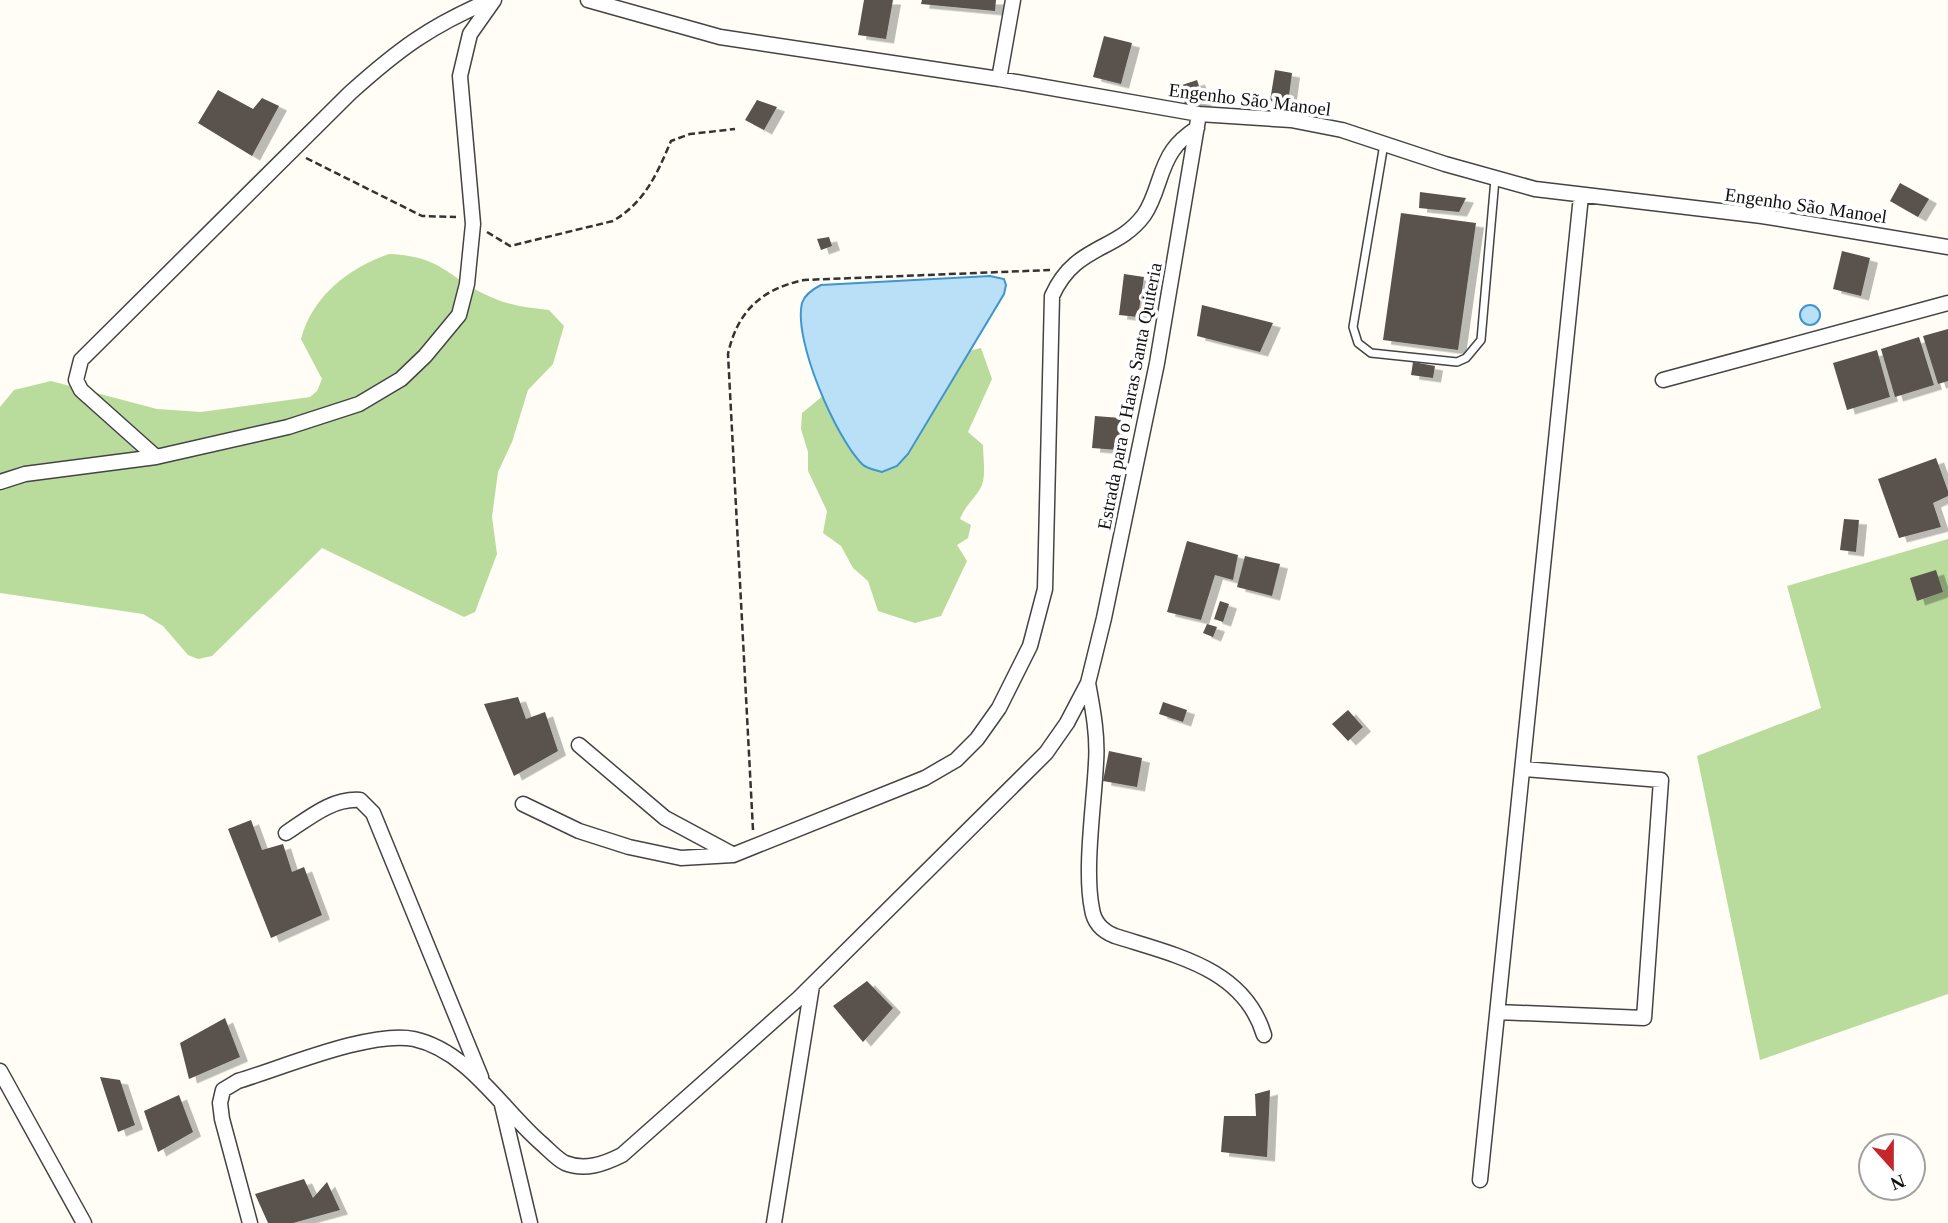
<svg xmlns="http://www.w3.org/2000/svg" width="1948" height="1223" font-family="Georgia,serif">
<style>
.forest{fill:#b9dc9c}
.water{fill:#b9e0f7;stroke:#3f96cf;stroke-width:2}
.building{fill:#5a524d;filter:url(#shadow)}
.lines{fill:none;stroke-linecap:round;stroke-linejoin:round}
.service-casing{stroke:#444;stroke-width:10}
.minor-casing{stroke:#444;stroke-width:17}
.path{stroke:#333;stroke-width:2.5;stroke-dasharray:7 3.5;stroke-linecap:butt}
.service{stroke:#fff;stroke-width:7}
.minor{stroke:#fff;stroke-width:14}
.labels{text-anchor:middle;stroke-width:7;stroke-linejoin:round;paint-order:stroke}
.street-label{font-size:19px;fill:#111;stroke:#fff}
</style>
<defs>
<filter id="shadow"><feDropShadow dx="8" dy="4.5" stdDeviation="0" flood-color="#0004"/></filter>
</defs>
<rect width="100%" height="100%" fill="#fffdf5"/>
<!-- forest -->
<path class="forest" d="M389 254C444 256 448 279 491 297 510 306 530 308 549 310L564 326 553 364 528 390 512 442 498 472 492 517 497 554 475 612 464 617 322 548 212 656 198 659 188 655 163 626 143 614 0 593V407L14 390 51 381 157 409 201 412 310 397 317 391 322 379 301 339C312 297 348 268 389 254Z
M981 348 992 379 968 432 983 445C983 457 986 474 982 485 977 497 965 505 960 519L971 525 968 538 957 545 967 561 941 616 915 623 878 611 868 581 853 568 841 546 823 533 827 511 808 471V452L801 429 802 413 835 386 940 402 969 351Z
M1948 539V994L1760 1060 1697 756 1821 708 1787 586Z"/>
<!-- water -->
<path class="water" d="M990 276 1004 279 1006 285 1004 294 908 454 897 466 882 472C875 470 867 469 862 464 836 438 793 340 802 303 805 294 813 289 821 285Z
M1800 315a10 10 0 1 1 20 0a10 10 0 1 1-20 0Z"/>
<!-- building -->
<path class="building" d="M864 0H893L886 39 858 35Z
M922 0H996L995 11 921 4Z
M1104 36 1132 43 1121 84 1093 77Z
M1275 70 1292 73 1288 103 1270 101Z
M1197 80 1204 101 1186 107 1179 86Z
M218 90 253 109 262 98 279 106 252 156 198 123Z
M757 100 777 107 764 130 745 120Z
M1900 183 1929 199 1918 217 1890 201Z
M1420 192 1466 198 1459 212 1419 208Z
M1401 213 1476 223 1458 350 1383 340Z
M829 237 832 246 821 250 817 239Z
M1842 251 1870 258 1861 296 1833 289Z
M1124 274 1144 277 1138 317 1119 315Z
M1202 305 1273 323 1260 352 1197 336Z
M1948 329V381L1938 384 1923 336Z
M1919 337 1934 385 1895 397 1881 349Z
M1877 350 1890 397 1847 410 1833 363Z
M1413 362 1435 366 1433 378 1411 375Z
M1095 416 1121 418 1118 450 1092 448Z
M1936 458 1948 491V496L1933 503 1941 527 1899 538 1878 479Z
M1844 519 1859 520 1856 552 1840 550Z
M1187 541 1238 555 1233 580 1215 575 1201 620 1167 612Z
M1245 556 1280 564 1272 596 1237 587Z
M1936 570 1943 592 1917 601 1910 578Z
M1220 601 1229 604 1223 622 1214 619Z
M1207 624 1217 627 1213 637 1203 633Z
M518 697 526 719 545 712 558 751 514 776 484 704Z
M1163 702 1187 710 1183 722 1159 714Z
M1348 710 1363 727 1348 741 1332 724Z
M1109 751 1142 758 1137 787 1103 781Z
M251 820 262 850 283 844 292 872 304 867 322 915 271 938 228 829Z
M867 981 893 1008 863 1042 833 1006Z
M225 1018 240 1057 189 1079 180 1043Z
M100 1077 120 1080 135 1125 118 1132Z
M1270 1090 1267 1157 1221 1152 1224 1116H1256L1255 1094Z
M179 1095 193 1132 158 1152 144 1111Z
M304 1179 313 1198 327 1182 340 1210 293 1223H268L255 1194Z"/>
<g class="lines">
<defs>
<path id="service" d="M1384 144 1353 327 1358 343 1371 353 1457 362 1466 358 1481 340 1495 179"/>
<path id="minor" d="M588 0 720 37 999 79 1199 114 1291 120 1342 130 1445 164 1535 189 1762 216 1948 247
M999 79 1013 0
M1663 380 1948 303
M156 457 81 390 76 380 81 360 350 93C399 49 430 26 491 0
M0 482 25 474 156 457 288 427 359 404 401 379 425 356 459 315 467 284 473 224 460 76 470 34 494 0
M1088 683C1093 710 1098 736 1096 763 1094 805 1084 870 1092 909 1094 923 1102 931 1115 936 1174 955 1244 968 1264 1035
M579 745 665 818 732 854
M523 804 579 831 629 847 681 858 733 855 925 778 956 760 977 739 999 708 1030 646 1045 589 1052 296C1075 244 1117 252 1144 215 1158 195 1159 169 1173 150 1179 141 1188 134 1197 128
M286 833C309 818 332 798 360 800L373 813 481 1077
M1498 1012 1644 1018 1661 780 1523 769
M0 1071 84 1223
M502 1105 530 1223
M1480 1180 1581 196
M250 1223 222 1119 220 1103 223 1090 238 1081C282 1068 371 1030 414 1039 468 1051 501 1108 541 1143 548 1149 557 1159 565 1163 585 1171 604 1164 622 1155L799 998 1046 753 1067 723 1088 683 1104 618 1157 363 1199 114
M774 1223 812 986"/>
</defs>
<!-- service casing -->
<use href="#service" class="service-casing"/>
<!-- minor casing -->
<use href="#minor" class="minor-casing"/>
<!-- path -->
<path class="path" d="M306 158 422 216 456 217
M487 232 510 246 613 221C645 202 657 174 671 141L690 134 735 129
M753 830 728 354C737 312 761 289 804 280L1050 270"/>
<!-- service -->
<use href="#service" class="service"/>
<!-- minor -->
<use href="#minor" class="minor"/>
</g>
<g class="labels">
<!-- street labels -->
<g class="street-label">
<text transform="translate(1250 99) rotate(7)" y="7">Engenho São Manoel</text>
<text transform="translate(1806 205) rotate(8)" y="7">Engenho São Manoel</text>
<text transform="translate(1129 396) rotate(-79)" y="7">Estrada para o Haras Santa Quiteria</text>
</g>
</g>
<!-- north arrow -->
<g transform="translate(1892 1167) rotate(159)"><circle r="33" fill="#ffffff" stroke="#a0a0a0" stroke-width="2"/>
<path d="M0-5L12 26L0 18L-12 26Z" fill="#c4262e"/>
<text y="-10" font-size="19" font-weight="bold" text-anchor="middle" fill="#111111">N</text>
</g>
</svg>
